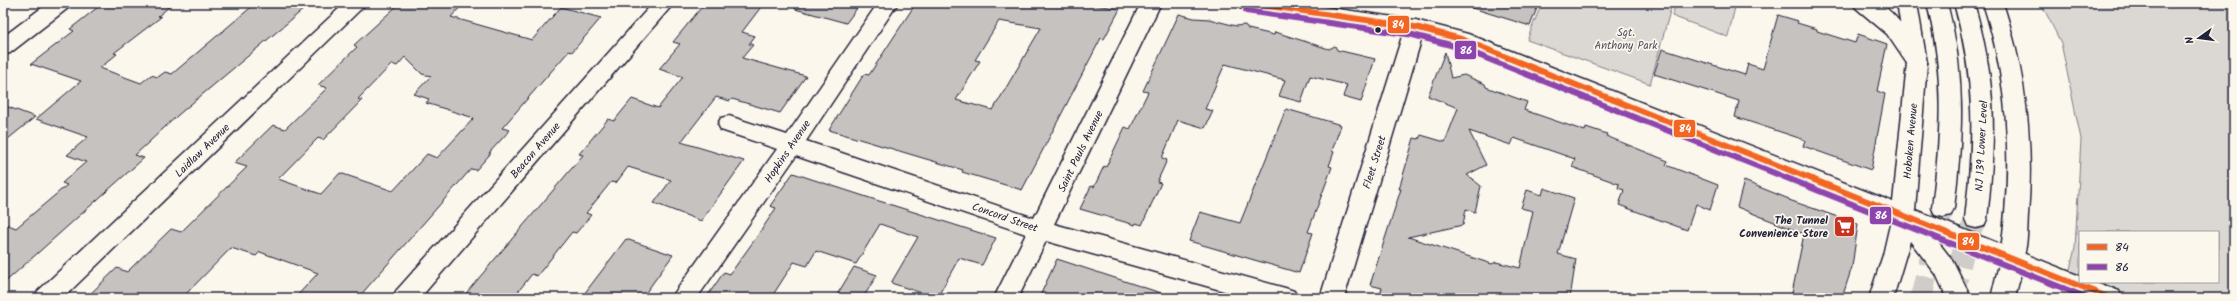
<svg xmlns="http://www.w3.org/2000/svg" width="2237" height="301" font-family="Kalam,sans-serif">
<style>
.green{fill:#dbd8d3;stroke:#7e7d87;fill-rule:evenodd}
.building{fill:#c6c2c0;stroke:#22223b;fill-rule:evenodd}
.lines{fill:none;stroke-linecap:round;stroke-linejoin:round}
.highway-tunnel{stroke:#d0ccc9;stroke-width:22;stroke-dasharray:22 11;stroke-linecap:butt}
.minor-casing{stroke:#22223b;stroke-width:3}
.major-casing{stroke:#22223b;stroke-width:3}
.highway-casing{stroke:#22223b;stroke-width:3}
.minor{fill:#fbf7ec;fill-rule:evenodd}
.major{fill:#fbf7ec;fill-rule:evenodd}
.highway{fill:#fbf7ec;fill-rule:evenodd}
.bus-1-casing{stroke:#fbf7ec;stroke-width:9}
.bus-2-casing{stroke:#fbf7ec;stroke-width:9}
.bus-1{stroke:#f26522;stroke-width:6}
.bus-2{stroke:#8e44ad;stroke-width:6}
.bus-dot{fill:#22223b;stroke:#fbf7ec;stroke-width:1.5}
.labels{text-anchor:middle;stroke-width:3.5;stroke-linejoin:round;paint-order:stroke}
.park-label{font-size:11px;fill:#505061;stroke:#fbf7ec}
.street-label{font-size:11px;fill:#22223b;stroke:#fbf7ec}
.poi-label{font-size:11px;font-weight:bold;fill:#22223b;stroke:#fbf7ec;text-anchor:end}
.line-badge{stroke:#fbf7ec;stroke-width:1.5}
.badge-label{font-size:11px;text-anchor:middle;font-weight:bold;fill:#fff}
</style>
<rect width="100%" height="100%" fill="#fbf7ec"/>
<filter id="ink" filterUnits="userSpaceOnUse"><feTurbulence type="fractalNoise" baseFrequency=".025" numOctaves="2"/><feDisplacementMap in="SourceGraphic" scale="8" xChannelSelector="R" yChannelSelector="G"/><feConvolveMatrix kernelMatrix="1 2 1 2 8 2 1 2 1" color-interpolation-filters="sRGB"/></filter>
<g filter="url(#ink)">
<!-- green -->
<path class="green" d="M1542 3 1672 4 1650 84 1527 40Z
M1676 3H1736L1728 37 1672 16Z
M2041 3H2234V282L2231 298H2063L2075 248 2081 139 2061 43ZM2080 232H2218V282H2080Z"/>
<!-- building -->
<path class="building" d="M103 3H174L158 16 161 17 114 53 117 54 100 68 141 83 151 75 158 77 165 72 172 74 256 3H311L178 115 135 155 144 158 3 284V223L16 228 67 185 62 183 86 162 67 155 88 137 36 119 81 81 31 64 74 31 70 29Z
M400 3H464L451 17 532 40 561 7 601 18 572 52 569 51 502 128 510 130 489 153H491L476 170 471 169 358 298H295L318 273 260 252 256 256 231 248 182 298H86L117 268 127 272 171 229 181 232 247 167 234 163 273 125 285 129 327 88 318 85 357 47 354 45ZM405 57 422 74 431 76 414 94 429 99 426 103 474 118 437 158 427 154 393 191 340 173 321 194 278 179 318 138 323 140 362 100 358 99 392 64 397 66Z
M705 3H764L742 32 755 36 749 44 753 45 742 58 806 76 780 113 732 99 730 101 716 97 681 142 744 161 701 221 654 203 671 180 628 167 616 183 611 182 586 213 591 215 576 233 572 232 537 276 532 274 513 298H462L583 155 579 154 608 119 614 121 632 99 658 108 683 77 659 69 680 44 673 42Z
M795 3H861L846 23 795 9Z
M916 3H1085L1120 9 1104 39 1101 38 1022 190 962 172 963 170 829 130 864 74 869 75ZM999 21 1041 28 993 110 956 100 980 61 975 60Z
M1470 3H1539L1530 26 1469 7Z
M1179 14 1194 18 1209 19 1236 26 1245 25 1248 29 1274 35 1275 32 1329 49 1335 46 1337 50 1375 59 1361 102 1343 97 1347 85 1310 76 1301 102 1279 96 1285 80 1225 64 1205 109 1213 111 1205 128 1178 120 1162 158 1167 160 1157 182 1161 183 1142 225 1136 223 1135 225 1080 209 1091 186 1094 187 1104 166 1106 167 1125 127 1130 129 1148 92 1143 91Z
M1778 15 1798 21 1797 23 1817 29V31L1855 43 1858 34 1887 44 1877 91 1885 94 1871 170 1803 146 1805 140 1735 117 1739 101 1654 74 1662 49 1745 75 1748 64 1763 69Z
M1445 52 1451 78 1464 75 1485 84 1486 87 1527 102 1524 110 1585 131 1586 127 1607 134 1606 136 1668 161 1666 165 1718 185 1710 210 1696 204 1687 230 1619 205 1624 190 1618 188 1619 184 1572 167 1575 159 1514 138 1511 145 1469 131 1486 165 1467 175 1481 186 1475 212 1466 209 1463 225 1408 237 1492 264 1496 262 1520 268 1533 211 1521 208 1527 190 1542 195 1544 188 1574 198 1558 254 1576 259 1570 298H1379L1382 288 1370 285 1401 189H1399L1414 138 1419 139 1421 135 1445 142 1458 108 1428 96Z
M3 105 35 117 3 143Z
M1286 109 1341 125 1332 151 1334 152 1329 166 1332 167 1308 232 1313 233 1299 273 1189 241 1200 212 1240 223Z
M793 173 876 200 996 238 982 265 959 258 937 298 891 283 918 237 880 224 856 264 816 251 807 266 794 262 771 298H706L724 272 730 274 758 235 776 208 770 206Z
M1744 181 1789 199V200L1858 224 1852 267 1842 298H1791L1804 234 1737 207Z
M626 239 673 255 642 298H581Z
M1057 259 1164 294V298H1039Z
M854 267 877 275 863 298H835Z"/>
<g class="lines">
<!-- highway-tunnel -->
<path class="highway-tunnel" d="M1921 298 1943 208
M1953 298 1965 243 1976 219"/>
<defs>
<path id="minor" d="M48 3H71L68 8 10 53 3 55V37Z
M345 3H367L63 298H35L38 291Z
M653 3H674L420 298H393L396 291Z
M878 3H898L806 141 1034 218 1141 3H1161L1054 224 1285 288 1294 291 1297 298H1249L1046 241 1018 298H994L1026 234 796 156 697 298H671L777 149 721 130 718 124 721 118 729 116 787 135Z
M1853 3C1860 3 1872 1 1878 3 1896 11 1918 46 1927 63L1924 68 1917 71 1910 68 1887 34 1856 8Z
M1415 20 1422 22 1425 27 1344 298H1320L1405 27 1408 22Z"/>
<path id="major" d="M1237 3H1296L1415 20 1468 34 1893 202 1907 63 1910 58 1917 55 1924 58 1927 63 1915 210 2080 276V282H2096L2119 291 2122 298H2083L2021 273 2015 298H1991L1999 264 1935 238 1953 261 1971 298H1947L1936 274 1910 241 1893 298H1869L1883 255 1891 220 1456 45 1415 34 1247 10 1240 8Z"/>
<path id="highway" d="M1897 3H1917L1927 63 1924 68 1917 71 1910 68 1907 63Z
M1927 3H1947C1966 74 1963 136 1954 208L1951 215 1943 217 1935 215 1932 208C1941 136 1945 74 1927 3Z
M1954 3H1974C1997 82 1996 138 1987 219L1984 226 1976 228 1968 226 1965 219C1974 139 1976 82 1954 3Z
M1983 3H2003C2026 73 2034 142 2028 215 2027 232 2028 251 2020 266L2012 269 2004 266 2000 259C2012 169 2011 90 1983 3Z"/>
</defs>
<!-- minor casing -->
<use href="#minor" class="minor-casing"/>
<!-- major casing -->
<use href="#major" class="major-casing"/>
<!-- highway casing -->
<use href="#highway" class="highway-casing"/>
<!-- minor -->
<use href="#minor" class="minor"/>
<!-- major -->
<use href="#major" class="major"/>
<!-- highway -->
<use href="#highway" class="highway"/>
<defs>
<path id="bus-1" d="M1247 3 1415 27 1461 39 2110 298"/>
<path id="bus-2" d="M1246 11 1413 35 1458 47 2088 298"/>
</defs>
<!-- bus-1 casing -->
<use href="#bus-1" class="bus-1-casing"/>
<!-- bus-2 casing -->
<use href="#bus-2" class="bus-2-casing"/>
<!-- bus-1 -->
<use href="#bus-1" class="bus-1"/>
<!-- bus-2 -->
<use href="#bus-2" class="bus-2"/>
</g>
</g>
<!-- icons -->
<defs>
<symbol id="supermarket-square" viewBox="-11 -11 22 22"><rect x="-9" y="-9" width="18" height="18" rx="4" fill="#c8321e" stroke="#fbf7ec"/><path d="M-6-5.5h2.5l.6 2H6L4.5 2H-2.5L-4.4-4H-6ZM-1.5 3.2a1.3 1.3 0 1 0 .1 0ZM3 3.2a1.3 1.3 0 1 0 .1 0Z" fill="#fff"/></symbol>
</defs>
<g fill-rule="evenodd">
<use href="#supermarket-square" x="1832" y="214" width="25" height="25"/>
</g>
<!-- markers -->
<circle class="bus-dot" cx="1378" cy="30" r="3.5"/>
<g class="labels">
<!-- park labels -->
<g class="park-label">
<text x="1626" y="36">Sgt.<tspan x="1626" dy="13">Anthony Park</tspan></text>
</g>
<!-- street labels -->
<g class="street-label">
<text transform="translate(1910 141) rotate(-85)" y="4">Hoboken Avenue</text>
<text transform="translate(1981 146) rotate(-87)" y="4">NJ 139 Lower Level</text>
<text transform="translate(202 150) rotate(-44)" y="4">Laidlaw Avenue</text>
<text transform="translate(535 150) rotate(-49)" y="4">Beacon Avenue</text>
<text transform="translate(787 151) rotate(-56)" y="4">Hopkins Avenue</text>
<text transform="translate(1080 151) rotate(-64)" y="4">Saint Pauls Avenue</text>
<text transform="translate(1374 162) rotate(-73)" y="4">Fleet Street</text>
<text transform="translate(1005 217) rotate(19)" y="4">Concord Street</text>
</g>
<!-- poi labels -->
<g class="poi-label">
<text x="1828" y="224">The Tunnel<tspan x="1828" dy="13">Convenience Store</tspan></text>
</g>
</g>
<g class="line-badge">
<rect x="1387" y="15" width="23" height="19" rx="4" fill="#f26522"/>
<rect x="1454" y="40" width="23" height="20" rx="4" fill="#8e44ad"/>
<rect x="1673" y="119" width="23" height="19" rx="4" fill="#f26522"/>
<rect x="1869" y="206" width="23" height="19" rx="4" fill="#8e44ad"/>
<rect x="1957" y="232" width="23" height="19" rx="4" fill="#f26522"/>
</g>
<g class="badge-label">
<text x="1398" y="28">84</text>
<text x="1466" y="54">86</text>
<text x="1685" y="132">84</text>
<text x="1881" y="219">86</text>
<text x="1968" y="245">84</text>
</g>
<!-- margin -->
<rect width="2237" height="301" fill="none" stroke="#fbf7ec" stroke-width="16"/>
<rect x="8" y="8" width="2221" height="285" fill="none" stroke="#22223b" stroke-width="1.5" filter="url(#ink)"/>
<!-- legend -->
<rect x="2079" y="231" width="140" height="52" fill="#fbf7ec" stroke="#a4a2a5"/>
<rect x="2087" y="244" width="20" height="6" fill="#f26522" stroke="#a4a2a5"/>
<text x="2115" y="251" font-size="12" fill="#22223b">84</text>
<rect x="2087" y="264" width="20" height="6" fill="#8e44ad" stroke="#a4a2a5"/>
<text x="2115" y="271" font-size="12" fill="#22223b">86</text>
<!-- north arrow -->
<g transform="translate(2199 38) rotate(256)" stroke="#fbf7ec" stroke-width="3" paint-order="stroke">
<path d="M0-3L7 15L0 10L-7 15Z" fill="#22223b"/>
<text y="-6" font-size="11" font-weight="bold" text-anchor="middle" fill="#22223b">N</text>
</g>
</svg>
